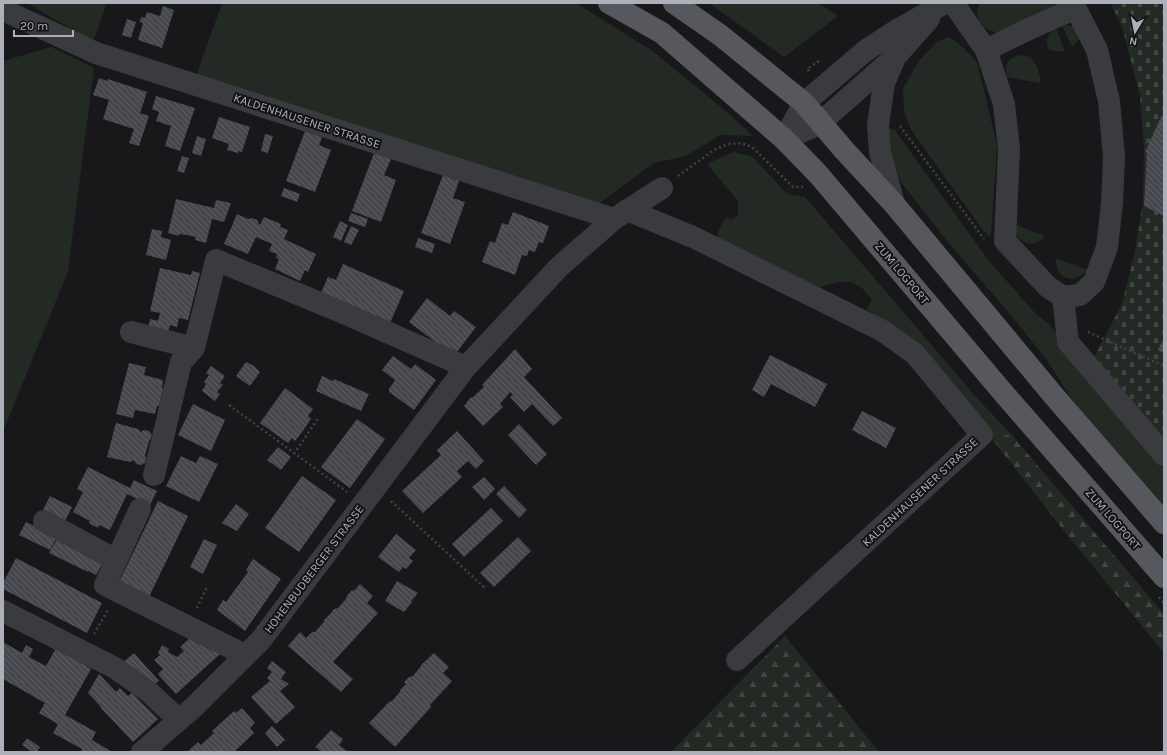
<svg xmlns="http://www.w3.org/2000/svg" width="1167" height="755" font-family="Karla,sans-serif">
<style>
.grass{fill:#232a24}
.forest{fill:url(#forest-firs)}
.cemetery{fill:url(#cemetery-stones)}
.building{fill:url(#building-back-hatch)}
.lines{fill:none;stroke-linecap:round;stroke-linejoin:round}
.path{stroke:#404246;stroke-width:2.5;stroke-dasharray:2 3;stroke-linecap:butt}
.minor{stroke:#3a3b3f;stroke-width:22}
.major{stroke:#56585e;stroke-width:22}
.labels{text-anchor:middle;stroke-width:4;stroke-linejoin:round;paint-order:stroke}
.street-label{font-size:12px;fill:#acb0b9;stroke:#131315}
</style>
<defs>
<pattern id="forest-firs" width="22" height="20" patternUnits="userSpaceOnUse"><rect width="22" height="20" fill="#232a24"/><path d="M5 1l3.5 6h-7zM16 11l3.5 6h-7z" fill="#404642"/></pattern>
<pattern id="cemetery-stones" width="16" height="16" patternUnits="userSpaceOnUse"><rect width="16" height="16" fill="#232a24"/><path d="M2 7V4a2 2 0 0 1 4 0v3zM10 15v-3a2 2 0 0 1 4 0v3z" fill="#404642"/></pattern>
<pattern id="building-back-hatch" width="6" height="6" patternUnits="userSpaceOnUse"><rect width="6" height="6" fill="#47484d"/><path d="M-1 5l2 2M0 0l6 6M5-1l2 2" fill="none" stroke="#5f6065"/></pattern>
</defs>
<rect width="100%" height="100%" fill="#18181a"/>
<!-- grass -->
<path class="grass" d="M27 3H107L93 42Z
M222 3H576L651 50 727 112 753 136 720 135 686 156 654 163 597 205 445 153 196 76Z
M709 3H818L838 16 784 57Z
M980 3H1055L1050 10 1003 32C1000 32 997 33 994 32 981 28 972 15 980 3Z
M1062 25C1073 24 1076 28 1082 36L1072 47Z
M1056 28 1065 52 1049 50C1044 41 1048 34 1056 28Z
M949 37 964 48 977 62 997 145 991 235 988 237 911 130 904 111 903 89 918 62 938 41Z
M51 47 94 68 68 271 3 432V61Z
M1019 55 1030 57 1037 66 1041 82 1040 83 1007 77C1005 64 1007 60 1019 55Z
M887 128 894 129 989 261 1036 314 1050 325 1063 343 1127 427 1164 469V509L1119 458 1071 398 1047 360 1009 313 947 241 901 182 889 153Z
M733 152 752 156 787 194 805 197 976 397 1011 434 992 439 960 400 892 326 867 310 872 300 863 289 852 282H839L819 287 714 240 726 217 731 220 738 216V201L707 164Z
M1014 224 1045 236C1034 251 1013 242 1014 224Z
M1056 258 1087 270C1074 286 1054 278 1056 258Z"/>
<!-- forest -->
<path class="forest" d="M1011 434 1164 614V653L1061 527 992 439Z
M785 636 879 752H671Z"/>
<!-- cemetery -->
<path class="cemetery" d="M1111 3H1164V437L1150 430 1092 361 1122 304 1134 256 1143 202 1144 147 1140 96 1123 30Z"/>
<!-- building -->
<path class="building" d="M163 6 174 10 162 48 138 40 143 23 140 22 141 17 145 18 147 12 160 16Z
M127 19 136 22 131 38 122 35Z
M99 78 107 81 108 79 147 92 140 113 149 116 139 146 129 143 134 129 103 119 109 100 93 95Z
M156 96 195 108 180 151 165 146 171 126 156 121 159 112 152 109Z
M1162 115 1164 116V216L1144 206 1147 153 1145 152Z
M219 117 250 127 242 152 239 151 238 153 227 150 229 144 212 138Z
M305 131 322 137 319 145 331 150 315 192 286 181Z
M265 134 273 136 268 153 261 151Z
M197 136 206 139 201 156 192 153Z
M374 153 391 159 384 175 396 180 381 222 352 211Z
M182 156 189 158 184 173 177 171Z
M443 175 459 181 453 198 465 202 450 244 421 233Z
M284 188 300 194 297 202 281 196Z
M176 199 214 208 216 200 231 203 224 222 212 219 206 243 195 240 196 237 187 235 179 234V236L168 233Z
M513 212 549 226 543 243 539 242 535 252 529 250 527 256 522 255 515 275 482 262 490 241 495 243 502 223 508 225Z
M351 213 368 219 365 227 348 221Z
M237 214 248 219 252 218 257 220 259 224 260 225 264 217 281 224 280 227 288 230 284 239 316 254 308 272 305 270 300 281 275 269 279 259 276 258 277 254 269 251 272 244 256 237 248 254 224 244Z
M340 221 348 225 341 241 333 237Z
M351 226 359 230 351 245 344 242Z
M152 229 162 231 161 237 171 240 166 260 146 255Z
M418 238 435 244 432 253 415 247Z
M343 264 404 291 390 323 321 293 328 277 336 280Z
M160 268 191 275 192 271 200 273 188 320 179 318 177 327 170 325 168 333 148 328 150 319 158 321 160 313 150 311Z
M427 298 450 316 454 311 476 327 454 356 409 322Z
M1164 338V353L1158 350Z
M515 349 532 369 524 377 562 418 553 426 532 404 524 412 510 397 513 395 510 392 500 404 503 407 483 426 464 406 471 397 472 398 484 387 482 385Z
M770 355 827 384 815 407 771 384 764 397 752 390Z
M393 356 411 369 415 364 436 380 414 410 389 392V389L395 380 382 370Z
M246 362 254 366 260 372 250 386 236 376Z
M129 363 146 367 144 375 163 380 162 389H163L159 406H157L155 414 135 410 133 418 116 414Z
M211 366 225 376 220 383 223 385 217 392 220 394 215 401 202 391 206 384 204 382 209 375 206 373Z
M322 376 333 381 334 379 369 394 361 411 316 391Z
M285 388 313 409 308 416 311 419 300 435 295 441 292 438 288 443 260 423Z
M193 404 225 420 211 451 178 435Z
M862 411 896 428 886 448 852 430Z
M357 419 385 439 350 488 321 467Z
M116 423 138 429 141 432 144 430 149 431 152 435 150 440 149 441 145 456 146 458 145 463 141 465 136 464 134 460 130 462 107 457Z
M519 424 547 454 536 465 508 435Z
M457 431 484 461 476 469 468 461 457 471 462 477 423 513 402 491 441 455 437 450Z
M278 447 291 457 281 470 267 460Z
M181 456 196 463 200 456 218 464 199 502 166 486Z
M88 467 130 488 134 480 157 491 150 505 127 494 110 530 99 525 98 528 89 523 90 521 73 512 83 492 77 489Z
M302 476 336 500 299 552 265 528Z
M484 477 495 489 484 500 472 487Z
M504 486 527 510 519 518 496 494Z
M50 496 72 507 65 521 43 510Z
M158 501 188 516 148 599 118 584Z
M236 504 249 514 237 531 222 523Z
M491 508 503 521 464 557 452 544Z
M26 522 57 537 50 550 19 535Z
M396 534 416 550 409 558 413 561 406 569 403 567 399 572 378 557Z
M518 537 531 551 494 587 480 573Z
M57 539 103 563 96 575 89 571 88 572 49 553Z
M204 539 217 545 203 574 190 567Z
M16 558 102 603 87 633 3 589V583Z
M253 559 281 579 245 631 217 610 223 600 226 602 248 572 246 570Z
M397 581 418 593 411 601 412 602 404 612 385 601Z
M360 584 373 596 367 603 378 613 333 662 353 679 341 692 288 646 300 632 306 638 312 632H315L324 622V620L330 614 334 609 338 608 346 599 347 596 352 590 354 591Z
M190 638 220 654 176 694 158 674 163 669 154 660 160 655 158 653 162 645 169 649 168 652 177 657 184 651 180 647Z
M3 642 22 653 26 645 33 649 29 657 46 666 56 648 91 669 65 715 96 732 92 740 109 750 108 752H80L82 749 53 733 58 724 39 713 45 703 3 679Z
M134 653 159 681 150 689 118 667Z
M434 653 449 667 443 673 452 681 430 705 431 707 395 747 369 723 389 702 392 701 400 692V690L406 684 404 682 409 677 413 676 421 666V665Z
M272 661 286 672 281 679 289 684 280 691 295 707 276 724 251 697 270 681 267 678 272 672 267 668Z
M99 674 116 692 120 688 128 696 132 693 158 719 133 742 100 707H101L88 693Z
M242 708 255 723 250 728 254 733 234 752H187L198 742 201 745 214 733 212 731 234 711 236 713Z
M272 726 285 740 277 747 265 733Z
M331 730 343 739 339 745 348 752H322L315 747Z
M27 738 40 747 37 752H32L22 745Z"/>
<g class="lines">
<!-- path -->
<path class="path" d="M809 71 807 69 819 61
M900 126 984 239
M678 176 714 150 728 144 741 143 752 147 793 187H803
M1088 332 1164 366
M229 405 347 492
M294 454 319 417
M391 501 486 589
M1159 597 1164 603
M197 608 207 587
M94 634 108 610"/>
<!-- minor -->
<path class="minor" d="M953 3 986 50 1004 104 1009 149 1005 241 1048 287 1063 297 1080 295 1094 282 1107 247 1112 203 1114 157 1109 101 1097 50 1073 3
M3 10 96 53 614 219
M986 50 1029 29 1076 8
M784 139 804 103 823 87 865 51 897 30 945 3
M784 139 817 125 820 123 897 55 929 19
M894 204 880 152 878 125 884 83 894 60
M627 210 693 237 883 331 915 354 982 435 737 660
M1063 297 1068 342 1164 455
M131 332 194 348 216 260 339 311 466 367
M154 475 181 362 194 348
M140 509 105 585 245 655
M44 521 116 560
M3 611 115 668 148 691 179 720
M142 752 194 707 261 640 466 367 559 267 614 219 662 188"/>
<!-- major -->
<path class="major" d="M609 3 662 33 784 139 818 174 1006 396 1164 577
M674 3 720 35 804 103 844 150 894 204 1054 396 1164 523"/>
</g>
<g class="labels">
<!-- street labels -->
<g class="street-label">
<text transform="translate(307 121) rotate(18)" y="4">KALDENHAUSENER STRASSE</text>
<text transform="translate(902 273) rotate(50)" y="4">ZUM LOGPORT</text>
<text transform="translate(920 492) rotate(-43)" y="4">KALDENHAUSENER STRASSE</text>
<text transform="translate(1113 519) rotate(49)" y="4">ZUM LOGPORT</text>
<text transform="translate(314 569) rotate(-53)" y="4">HOHENBUDBERGER STRASSE</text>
</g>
</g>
<!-- border -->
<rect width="1167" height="755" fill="none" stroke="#acb0b9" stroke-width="8"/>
<!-- north arrow -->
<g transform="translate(1135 32) rotate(190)" stroke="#131315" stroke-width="3" paint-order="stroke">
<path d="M0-3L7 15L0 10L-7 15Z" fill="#acb0b9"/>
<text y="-6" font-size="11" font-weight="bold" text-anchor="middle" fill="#acb0b9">N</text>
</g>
<!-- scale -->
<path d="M14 30v6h59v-6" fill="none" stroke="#acb0b9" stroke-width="2"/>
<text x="20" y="30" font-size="12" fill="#acb0b9" stroke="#131315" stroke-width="3" paint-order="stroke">20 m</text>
</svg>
